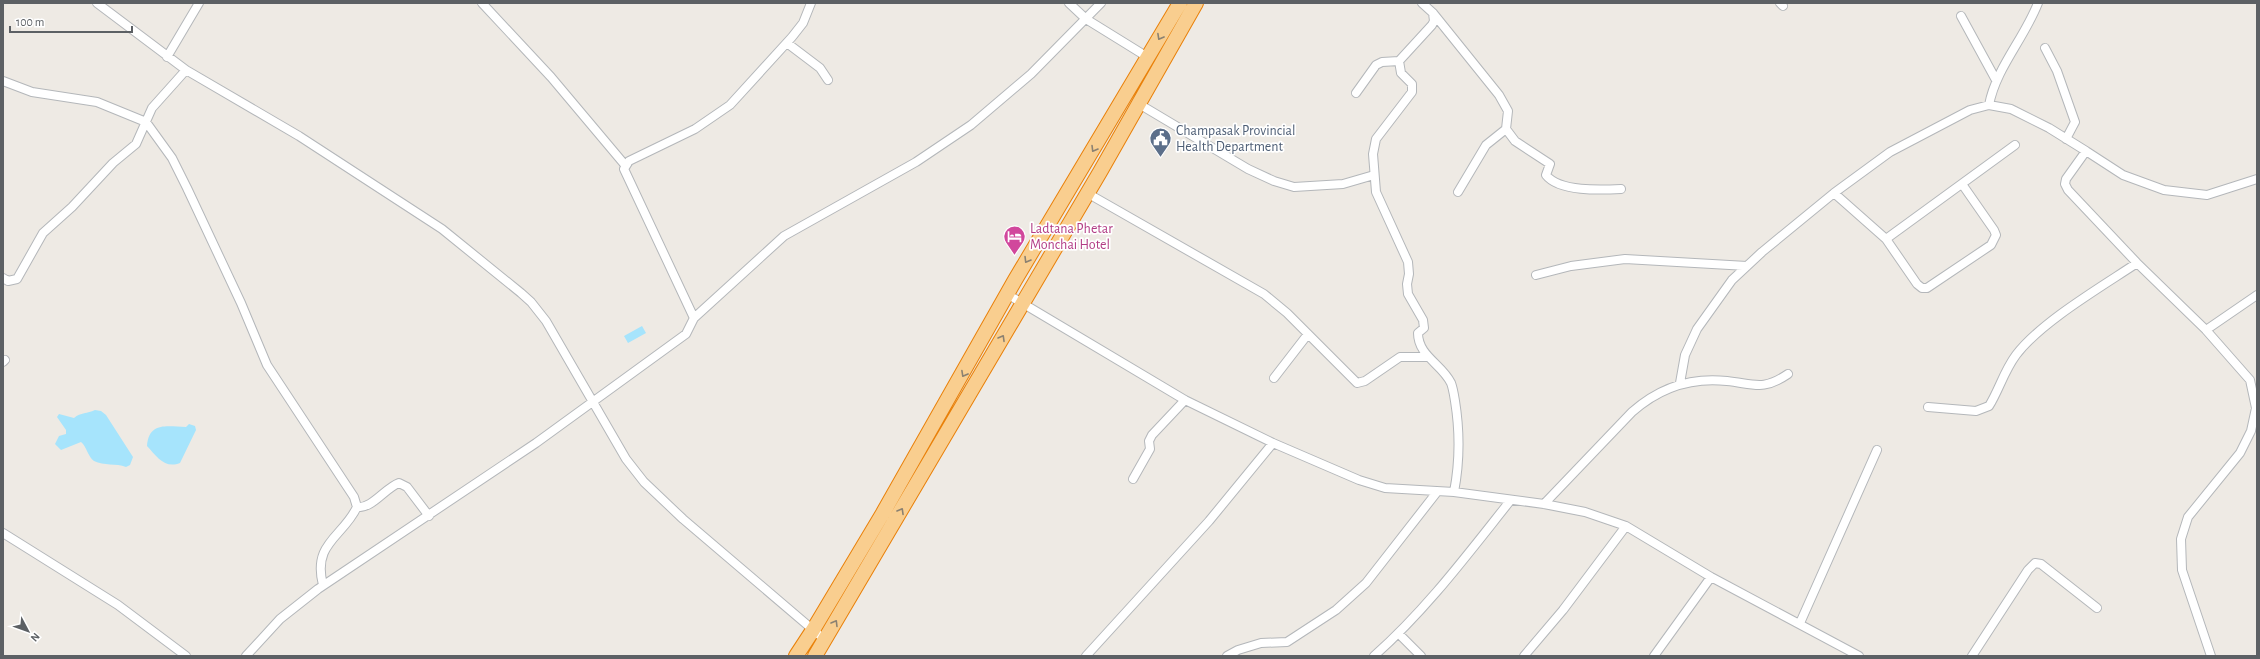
<svg xmlns="http://www.w3.org/2000/svg" width="2260" height="659" font-family="'Alegreya Sans',sans-serif">
<style>
.water{fill:#a6e4fc}
.lines{fill:none;stroke-linecap:round;stroke-linejoin:round}
.street-casing{stroke:#b4b7ba;stroke-width:10}
.highway-casing{stroke:#e98009;stroke-width:16}
.street{stroke:#fff;stroke-width:8}
.highway{stroke:#f9ce8f;stroke-width:14}
.oneway{stroke:#8b8171}
.labels{text-anchor:middle;stroke-width:3.5;stroke-linejoin:round;paint-order:stroke}
.service-label{font-size:14px;fill:#4e5e75;stroke:#fff;text-anchor:start}
.hotel-label{font-size:14px;fill:#b23c85;stroke:#fff;text-anchor:start}
</style>
<rect width="100%" height="100%" fill="#eeeae4"/>
<!-- water -->
<path class="water" d="M642 326 646 333 628 343 624 336Z
M95 410 101 411 106 415 133 457 130 465 126 467C116 463 104 466 94 461 88 457 87 447 81 442L61 450 55 444 59 436 66 434V430L57 417 59 414 74 418C81 412 87 414 95 410Z
M189 424 195 426 196 430 180 463C165 469 157 457 147 446 149 421 168 427 186 427Z"/>
<g class="lines">
<defs>
<path id="street" d="M97 3 186 70 299 136 442 229 521 293 531 302 546 321 626 459 644 482 683 519 825 640
M482 3 551 77 625 165
M1069 3 1086 19 1149 58
M1422 3 1433 13 1499 95 1508 111 1506 129 1515 141 1550 164 1546 175C1559 192 1601 190 1621 189
M1780 3 1783 6
M1433 13 1434 21 1432 25 1399 61 1401 73 1412 84V92L1376 139 1373 154 1376 192 1408 262 1409 274 1407 284 1408 294 1423 320 1424 328 1418 333C1418 356 1442 364 1451 383 1453 388 1454 395 1455 401 1460 432 1460 461 1454 492
M1961 16 1996 80
M787 43 820 68 828 80
M2045 48 2057 71 2075 122 2066 139
M167 57 199 3
M3 81 32 92 97 102 146 122 172 158 187 188 241 303 267 365 354 497 357 507C372 509 385 488 399 483L407 487 429 516
M1356 93 1376 65 1382 62 1399 61
M1139 104 1248 169 1274 181 1294 187 1343 184 1374 175
M1989 105C1996 68 2024 39 2038 3
M2086 151 2123 175 2164 190 2207 195 2257 179
M1458 192 1486 145 1506 129
M1087 193 1264 294 1287 313 1357 383 1365 381 1400 357H1427
M1834 193 1886 239 1917 284 1922 288H1927L1991 245 1996 235 1994 230 1962 184
M1886 239 2015 145
M1536 275 1571 266 1625 259 1747 266
M3 278 8 281 17 279 43 233 72 207 113 163 136 144 152 108 186 70
M1007 294 1185 400 1273 443 1359 480 1385 488 1454 492 1544 504 1585 512 1626 526 1711 577 1859 656
M694 318 784 236 916 162 971 125 1031 74 1101 3
M2206 330 2257 295
M3 362 5 360
M1274 378 1308 334
M1680 383 1685 355 1697 329 1732 280 1762 252 1834 193 1890 152 1970 110 1989 105 2011 109 2049 128 2086 151 2066 179 2065 184 2068 190 2137 263 2206 330 2250 380 2256 408 2251 431 2240 453 2188 517 2181 539 2182 570 2211 656
M1928 407 1976 411 1989 406C1999 390 2004 371 2016 355 2041 322 2101 287 2137 263
M1133 479 1150 449 1149 441 1152 435 1185 400
M1544 504 1632 412C1659 388 1691 377 1727 381 1755 384 1763 391 1788 374
M3 533 118 605 186 656
M323 585C312 543 343 537 357 507
M1800 623 1877 450
M1399 634 1421 656
M246 656 280 619 318 589 536 443 686 334 694 318 624 169 629 161 695 129 730 105 792 37 803 23 811 3
M1086 656 1209 521 1273 443
M1227 656 1238 650 1261 643 1287 642 1336 610 1366 583 1437 492
M1374 656C1426 610 1467 555 1510 501
M1524 656 1563 610 1626 526
M1654 656 1711 577
M1972 656 2028 570 2035 563 2041 564 2097 608"/>
<path id="highway" d="M796 656 813 630 883 513 1015 280 1180 3
M815 656 1100 172 1196 3"/>
</defs>
<!-- street casing -->
<use href="#street" class="street-casing"/>
<!-- highway casing -->
<use href="#highway" class="highway-casing"/>
<!-- street -->
<use href="#street" class="street"/>
<!-- highway -->
<use href="#highway" class="highway"/>
</g>
<!-- one-way arrows -->
<defs><path id="oneway-chevron" d="M-2-3.5L2.5 0L-2 3.5" fill="none" stroke-width="1.6" stroke-linecap="round" stroke-linejoin="round"/></defs>
<g class="oneway">
<use href="#oneway-chevron" transform="translate(1160 37) rotate(119)"/>
<use href="#oneway-chevron" transform="translate(1094 149) rotate(121)"/>
<use href="#oneway-chevron" transform="translate(1027 260) rotate(121)"/>
<use href="#oneway-chevron" transform="translate(1002 338) rotate(-60)"/>
<use href="#oneway-chevron" transform="translate(964 374) rotate(119)"/>
<use href="#oneway-chevron" transform="translate(901 511) rotate(-60)"/>
<use href="#oneway-chevron" transform="translate(835 623) rotate(-59)"/>
</g>
<!-- icons -->
<defs>
<symbol id="civic-pin" viewBox="-11 -11 22 30"><path d="M0 17L-7.5 6A9.5 9.5 0 1 1 7.5 6Z" fill="#5c6f8a" stroke="#fff"/><path d="M-.6-6.5H3V-4.5H.6V-3L4-1V1h2V6H-6V1h2V-1L-.6-3ZM-1.2 2.5V6h2.4V2.5Z" fill="#fff"/></symbol>
<symbol id="hotel-pin" viewBox="-11 -11 22 30"><path d="M0 17L-7.5 6A9.5 9.5 0 1 1 7.5 6Z" fill="#d1479c" stroke="#fff"/><path d="M-6-4.5h1.5V1H6V5H4.5V3h-9V5H-6ZM-4 0a1.8 1.8 0 1 1 3.6 0ZM.5 0V-2.5h3Q6-2.5 6 0Z" fill="#fff"/></symbol>
</defs>
<g fill-rule="evenodd">
<use href="#civic-pin" x="1148" y="126" width="25" height="34"/>
<use href="#hotel-pin" x="1002" y="224" width="25" height="34"/>
</g>
<g class="labels">
<!-- service labels -->
<g class="service-label">
<text x="1176" y="135">Champasak Provincial<tspan x="1176" dy="16">Health Department</tspan></text>
</g>
<!-- hotel labels -->
<g class="hotel-label">
<text x="1030" y="233">Ladtana Phetar<tspan x="1030" dy="16">Monchai Hotel</tspan></text>
</g>
</g>
<!-- border -->
<rect width="2260" height="659" fill="none" stroke="#5c6064" stroke-width="8"/>
<!-- north arrow -->
<g transform="translate(28 631) rotate(131)" stroke="#ffffff" stroke-width="3" paint-order="stroke">
<path d="M0-3L7 15L0 10L-7 15Z" fill="#5c6064"/>
<text y="-6" font-size="11" font-weight="bold" text-anchor="middle" fill="#5c6064">N</text>
</g>
<!-- scale -->
<path d="M10 26v6h122v-6" fill="none" stroke="#5c6064" stroke-width="2"/>
<text x="16" y="26" font-size="12" fill="#5c6064" stroke="#ffffff" stroke-width="3" paint-order="stroke">100 m</text>
</svg>
